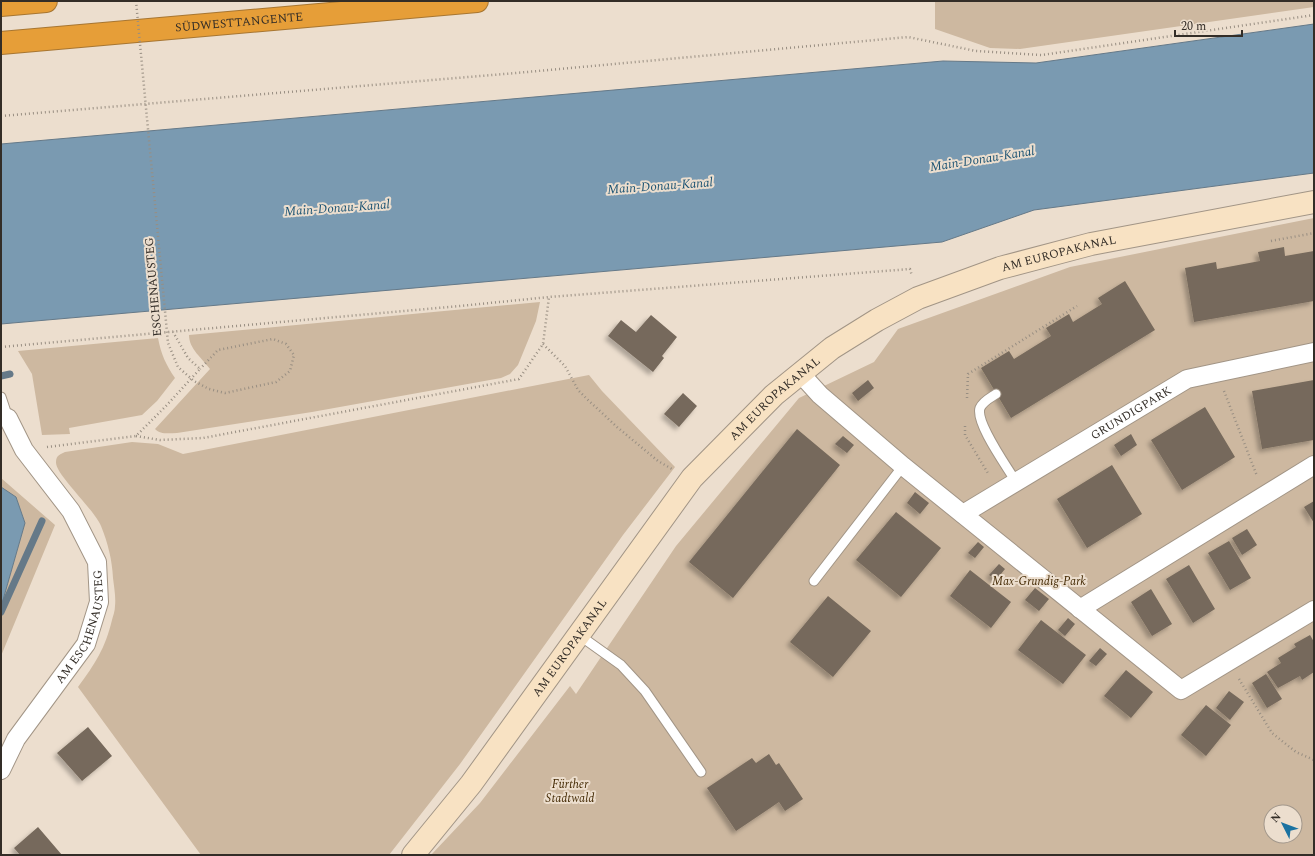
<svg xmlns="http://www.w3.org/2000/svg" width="1315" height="856" font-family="Spectral,serif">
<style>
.green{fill:#cdb8a0;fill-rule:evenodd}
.water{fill:#7a9ab1;stroke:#657988}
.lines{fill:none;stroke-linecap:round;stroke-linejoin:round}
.stream{stroke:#657988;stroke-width:7}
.building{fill:#76695b;filter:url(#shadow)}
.lane-casing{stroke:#a29586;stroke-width:11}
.street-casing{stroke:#a29586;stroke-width:20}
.secondary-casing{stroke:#a29586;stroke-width:24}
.highway-casing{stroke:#a77632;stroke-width:24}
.path{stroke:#988e82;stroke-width:2.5;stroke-dasharray:1 3;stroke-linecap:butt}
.lane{stroke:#fff;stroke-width:9}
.street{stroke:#fff;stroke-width:18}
.secondary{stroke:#f8e2c3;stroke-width:22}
.highway{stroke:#e69e38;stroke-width:22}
.path-bridge{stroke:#988e82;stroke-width:2.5;stroke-dasharray:1 3;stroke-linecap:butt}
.labels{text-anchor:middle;stroke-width:4;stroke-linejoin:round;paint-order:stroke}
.street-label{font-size:12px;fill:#332d27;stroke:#ecdece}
.park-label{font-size:12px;font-style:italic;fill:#442a04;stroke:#ecdece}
.water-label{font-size:13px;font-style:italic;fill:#1a5272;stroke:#ecdece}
</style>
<defs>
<filter id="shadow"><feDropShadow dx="-3.5" dy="3.5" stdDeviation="2" flood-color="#0004"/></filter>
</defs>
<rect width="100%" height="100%" fill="#ecdece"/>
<!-- green -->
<path class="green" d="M935 1H1314V7L1020 49 990 48 935 29Z
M1314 218V855H431L480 803 570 686 576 694 676 546 799 398 874 362 898 329 1070 267ZM1271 812H1295V836H1271Z
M540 302 536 321 518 365 510 374 501 378 312 412 177 433C169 433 161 435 155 429L210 369C202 358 189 349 189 335Z
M158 338C161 354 166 365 175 378L157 401 142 415 69 428 70 434 42 435 32 374 18 351Z
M589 375 602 391 675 467 623 535 460 764 389 855H201L78 687C95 664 105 649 112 620 113 616 115 611 115 606 116 597 114 587 113 578 112 560 108 543 101 526 94 509 55 474 56 462 56 455 61 454 65 452L132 442 158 444 183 454Z
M1 478 55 525 1 656V607L25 523 16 497 1 487Z"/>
<!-- water -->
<path class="water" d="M1314 24V173L1034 210 942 242 1 324V144L943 61 1036 63Z
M1 487 16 497 25 523 1 607Z"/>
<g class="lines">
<!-- stream -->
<path class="stream" d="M1 376 10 374
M1 612 42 521"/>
</g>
<!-- building -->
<path class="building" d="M1284 247 1285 256 1314 251V301L1194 322 1185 268 1216 262 1217 269 1260 261 1258 252Z
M1125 281 1155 330 1011 418 981 368 1009 351 1014 359 1051 336 1046 328 1069 314 1073 322 1102 304 1098 298Z
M651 315 677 337 662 356 664 358 653 372 608 336 621 320 636 332Z
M868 380 874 388 858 401 852 393Z
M1314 380V440L1262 449 1252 391Z
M683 393 697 406 679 427 664 414Z
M1205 407 1235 457 1182 490 1151 440Z
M797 429 840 465 733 598 689 562Z
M1131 434 1137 445 1121 456 1114 445Z
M843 436 854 445 847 453 835 444Z
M1112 465 1142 514 1087 548 1057 499Z
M915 492 929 503 920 514 907 503Z
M1314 501V523L1304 507Z
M896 512 941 548 901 597 856 560Z
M1247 529 1257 545 1242 555 1232 538Z
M1229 541 1251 578 1230 590 1208 553Z
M978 542 984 547 975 558 968 553Z
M999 564 1005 569 996 580 989 575Z
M1189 565 1215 609 1193 623 1166 579Z
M970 570 1011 602 991 628 950 596Z
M1035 588 1049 599 1039 611 1025 600Z
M1151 589 1172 624 1152 636 1131 602Z
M828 596 871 631 833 677 790 642Z
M1068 618 1075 624 1065 636 1058 630Z
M1041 620 1086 655 1063 684 1018 650Z
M1310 635 1314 642V672L1302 680 1300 676 1278 688 1267 672 1281 663 1278 658 1296 647 1294 644Z
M1100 648 1107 654 1096 666 1089 661Z
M1126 670 1153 692 1131 718 1104 696Z
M1266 674 1282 699 1267 708 1252 683Z
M1229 691 1244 702 1230 720 1216 708Z
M1206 705 1231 725 1206 756 1181 735Z
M88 727 112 756 82 781 57 753Z
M769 754 776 765 779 763 803 799 785 811 779 802 736 831 707 788 752 758 756 763Z
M38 827 62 855H20L14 848Z"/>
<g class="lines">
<defs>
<path id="lane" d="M996 394C990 398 983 401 980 408 975 423 1008 468 1016 482
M1 397 8 418
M814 581 903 466
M579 635 621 665 645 691 701 772"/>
<g id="street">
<path d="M800 373 820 395 903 466 1181 690 1314 610"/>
<path id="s1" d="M963 514 1187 379 1314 352"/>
<path d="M1080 609 1314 465"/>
<path id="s2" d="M1 770 16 739 86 644 99 602 97 562 71 511 24 450 8 418"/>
</g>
<g id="secondary">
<path id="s3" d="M413 855 471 784 692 478 774 395 832 348 877 320 918 298 1000 268 1091 244 1314 202"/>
</g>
<g id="highway">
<path d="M1 5 46 1"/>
<path id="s4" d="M1 43 477 1"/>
</g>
</defs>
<!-- lane casing -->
<use href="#lane" class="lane-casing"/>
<!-- street casing -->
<use href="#street" class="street-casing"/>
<!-- secondary casing -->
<use href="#secondary" class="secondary-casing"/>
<!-- highway casing -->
<use href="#highway" class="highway-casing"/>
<!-- path -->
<path class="path" d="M1 116 516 73 908 37 976 51 1042 55 1314 15
M1271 241 1314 233
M543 344 565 366 578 390 587 399 617 427 658 461 672 469
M1 347 460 306 549 297 910 269 912 276
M1224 391 1257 476
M967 398 968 374 1077 306
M965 426V435L989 475
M136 436 160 440 203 438 519 379 543 344 549 297
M47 447 136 436 165 407 200 369 188 358 173 332
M1239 679 1272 733 1296 752 1314 760"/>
<!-- lane -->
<use href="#lane" class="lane"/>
<!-- street -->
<use href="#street" class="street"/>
<!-- secondary -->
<use href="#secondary" class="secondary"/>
<!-- highway -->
<use href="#highway" class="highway"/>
<!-- path-bridge -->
<path class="path-bridge" d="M136 1 168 343 178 367 194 381 209 389 225 393 276 382 290 371 294 355 286 344 273 339 218 350 200 369"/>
</g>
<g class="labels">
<!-- street labels -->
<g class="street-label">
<text dy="4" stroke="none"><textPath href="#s4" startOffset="239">SÜDWESTTANGENTE</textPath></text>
<text dy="4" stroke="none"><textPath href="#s3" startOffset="908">AM EUROPAKANAL</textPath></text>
<text transform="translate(153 287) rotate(-95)" y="4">ESCHENAUSTEG</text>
<text dy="4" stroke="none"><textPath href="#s3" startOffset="584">AM EUROPAKANAL</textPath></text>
<text dy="4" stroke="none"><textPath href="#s1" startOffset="196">GRUNDIGPARK</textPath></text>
<text dy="4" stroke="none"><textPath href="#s2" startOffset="167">AM ESCHENAUSTEG</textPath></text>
<text dy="4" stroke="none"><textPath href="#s3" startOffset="260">AM EUROPAKANAL</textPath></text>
</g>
<!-- park labels -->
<g class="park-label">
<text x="1039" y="585">Max-Grundig-Park</text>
<text x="570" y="788">Fürther<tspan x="570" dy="14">Stadtwald</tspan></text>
</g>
<!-- water labels -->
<g class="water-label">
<text transform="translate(982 158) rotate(-9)" y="5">Main-Donau-Kanal</text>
<text transform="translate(660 185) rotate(-4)" y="5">Main-Donau-Kanal</text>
<text transform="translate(337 207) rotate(-4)" y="5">Main-Donau-Kanal</text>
</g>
</g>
<!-- border -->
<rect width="1315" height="856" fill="none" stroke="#332d27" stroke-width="4"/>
<!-- north arrow -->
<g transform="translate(1283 824) rotate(312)"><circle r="19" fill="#ecdece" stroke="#a2978b"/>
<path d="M0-3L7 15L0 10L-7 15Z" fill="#1b72a1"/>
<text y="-6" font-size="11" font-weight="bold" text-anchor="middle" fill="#332d27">N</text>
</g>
<!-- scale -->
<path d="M1175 30v6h67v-6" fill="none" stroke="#332d27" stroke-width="2"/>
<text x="1181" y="30" font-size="12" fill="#332d27" stroke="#ecdece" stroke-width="3" paint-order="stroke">20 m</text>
</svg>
